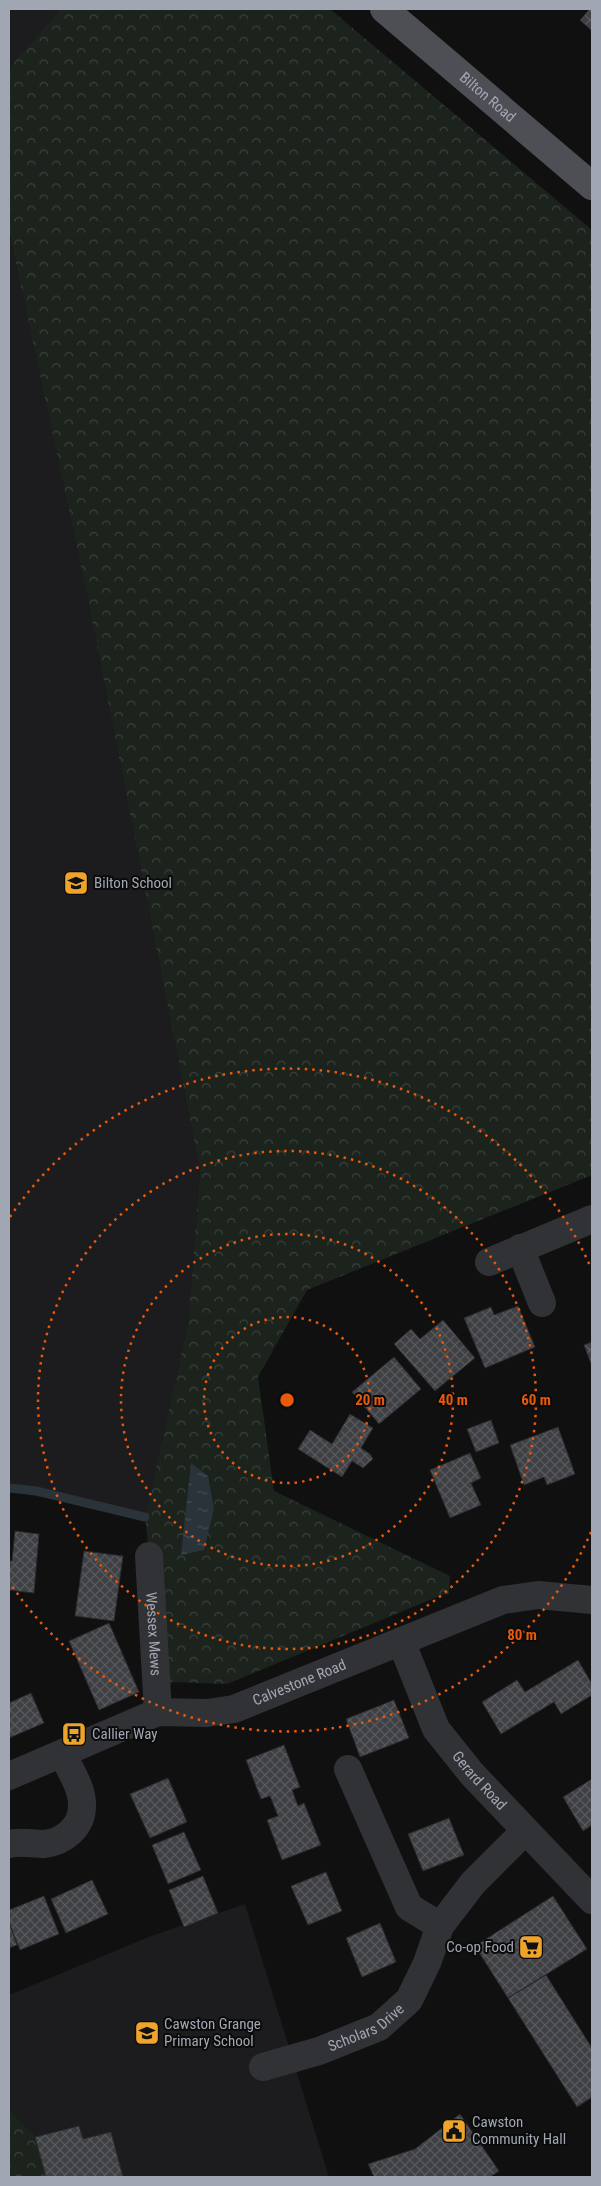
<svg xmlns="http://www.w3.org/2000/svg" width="601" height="2186" font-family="'Roboto Condensed',sans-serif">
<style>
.built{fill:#1c1c1e}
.park{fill:url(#park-crowns)}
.water{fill:url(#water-ripples)}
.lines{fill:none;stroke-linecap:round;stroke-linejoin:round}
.stream{stroke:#2a3339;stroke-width:9}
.building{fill:url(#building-cross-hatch);stroke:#2a2a2d}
.minor{stroke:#313236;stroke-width:28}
.major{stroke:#4d4f55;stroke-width:28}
.ring{fill:none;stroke:#e8590c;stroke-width:2.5;stroke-dasharray:2.5 5}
.labels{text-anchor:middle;stroke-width:4;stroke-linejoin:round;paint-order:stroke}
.street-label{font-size:15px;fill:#a1a7b2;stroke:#0b0b0c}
.poi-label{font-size:15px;fill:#a1a7b2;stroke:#0b0b0c;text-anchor:start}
.centre{fill:#e8590c;stroke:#0b0b0c;stroke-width:2.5}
.ring-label{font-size:15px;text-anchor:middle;font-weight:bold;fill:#e8590c;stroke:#0b0b0c;stroke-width:4;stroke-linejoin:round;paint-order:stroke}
</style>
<defs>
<pattern id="park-crowns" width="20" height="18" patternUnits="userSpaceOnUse" patternTransform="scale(1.25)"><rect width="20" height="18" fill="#1c231d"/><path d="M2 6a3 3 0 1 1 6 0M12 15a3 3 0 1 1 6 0" fill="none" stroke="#3a403b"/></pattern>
<pattern id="water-ripples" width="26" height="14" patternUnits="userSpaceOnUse" patternTransform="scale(1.25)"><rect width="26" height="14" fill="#2a3339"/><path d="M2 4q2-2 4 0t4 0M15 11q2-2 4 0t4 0" fill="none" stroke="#464e53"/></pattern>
<pattern id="building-cross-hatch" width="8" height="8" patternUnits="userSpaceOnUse" patternTransform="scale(1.25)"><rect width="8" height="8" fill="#3f4044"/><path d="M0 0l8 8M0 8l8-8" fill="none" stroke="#58595d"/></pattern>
</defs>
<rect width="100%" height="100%" fill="#101011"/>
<!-- built -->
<path class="built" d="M9 9H60L9 68Z
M9 231 87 595 200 1171 188 1324 145 1517 9 1491Z
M245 1904 329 2177H9V1995L151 1936Z"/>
<!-- park -->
<path class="park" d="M60 9H330L592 230V1175L307 1290 258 1377 274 1491 450 1576 449 1594 442 1595 227 1684 172 1682 165 1689 145 1517 188 1324 200 1171 87 595 9 231V68Z
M9 2110 35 2137 46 2177H9Z"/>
<!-- water -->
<path class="water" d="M191 1463 208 1476 214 1509 204 1550 181 1555Z"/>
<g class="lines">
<!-- stream -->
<path class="stream" d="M9 1488 37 1491 145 1517"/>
</g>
<!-- building -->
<path class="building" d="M590 9H592V31L580 20Z
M518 1306 535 1347 485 1368 464 1318 491 1307 494 1315Z
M443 1320 475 1358 435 1391 394 1344 411 1329 420 1339Z
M592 1342V1366L584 1345Z
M394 1357 421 1389 379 1424 352 1392Z
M350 1414 373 1428 361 1448 370 1454 373 1459 363 1468 352 1461 342 1477 298 1449 310 1430 332 1444Z
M491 1420 499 1443 476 1452 467 1429Z
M558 1427 575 1474 547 1485 544 1477 524 1485 510 1445Z
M470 1453 481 1478 471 1483 481 1505 450 1518 430 1470Z
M15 1531 39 1534 34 1593 9 1590V1561H12Z
M84 1551 123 1556 114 1621 75 1616Z
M109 1623 139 1692 99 1710 69 1641Z
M578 1660 592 1684V1695L561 1714 554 1702 501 1734 482 1702 517 1680 525 1692Z
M31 1693 44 1723 9 1738V1703Z
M394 1700 409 1738 360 1757 346 1719Z
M284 1745 300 1787 292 1790 298 1806 304 1803 321 1845 282 1860 267 1820 278 1816 270 1796 261 1799 246 1760Z
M168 1778 187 1822 150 1838 130 1794Z
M592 1779V1825L583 1831 563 1797Z
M449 1818 464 1855 423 1871 408 1834Z
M184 1832 201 1870 168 1884 152 1845Z
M326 1872 342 1911 308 1925 291 1886Z
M203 1876 218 1913 184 1927 169 1890Z
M92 1880 108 1914 66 1933 51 1899Z
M44 1896 59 1934 20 1950 9 1923V1910Z
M553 1896 587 1949 508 1998 475 1946Z
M9 1923 17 1945 9 1948Z
M380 1923 396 1962 362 1977 346 1938Z
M546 1975 592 2048V2097L577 2107 508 1998Z
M460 2114 499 2171 490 2177H374L368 2164 415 2149Z
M79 2126 83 2139 111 2132 123 2177H46L35 2137Z"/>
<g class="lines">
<!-- minor -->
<g class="minor">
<path d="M520 1248 542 1303"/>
<path d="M489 1262 592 1219"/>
<path id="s1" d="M149 1556 158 1712"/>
<path id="s2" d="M401 1641 436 1729 472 1774 592 1900"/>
<path d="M348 1769 409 1907 440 1926"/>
<path id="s3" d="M9 1776 158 1712 207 1713 234 1709 503 1600 538 1595 592 1600"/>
<path d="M9 1844C20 1841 32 1844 44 1844 64 1842 82 1827 82 1806 83 1789 70 1770 63 1755"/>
<path id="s4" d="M263 2067 319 2051 379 2027 409 2000 427 1963 440 1926 473 1883 525 1831"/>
</g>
<!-- major -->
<path class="major" id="s5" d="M384 9 592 186"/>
</g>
<!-- distance rings -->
<g class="ring">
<circle cx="287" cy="1400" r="83"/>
<circle cx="287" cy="1400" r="166"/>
<circle cx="287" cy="1400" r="249"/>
<path d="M591 1532A332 332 0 0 1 10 1583M10 1217A332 332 0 0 1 591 1268"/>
</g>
<!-- icons -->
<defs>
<symbol id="school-square" viewBox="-11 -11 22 22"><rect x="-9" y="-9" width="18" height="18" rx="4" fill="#eea32a" stroke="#0b0b0c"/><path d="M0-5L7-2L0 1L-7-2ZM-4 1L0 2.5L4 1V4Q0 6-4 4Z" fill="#111"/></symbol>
<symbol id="bus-square" viewBox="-11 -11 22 22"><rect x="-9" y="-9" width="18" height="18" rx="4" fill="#eea32a" stroke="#0b0b0c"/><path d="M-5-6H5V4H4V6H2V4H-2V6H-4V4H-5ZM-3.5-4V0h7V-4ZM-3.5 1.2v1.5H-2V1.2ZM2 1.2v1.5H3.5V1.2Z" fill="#111"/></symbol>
<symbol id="supermarket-square" viewBox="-11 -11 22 22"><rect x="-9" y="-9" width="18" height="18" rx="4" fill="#eea32a" stroke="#0b0b0c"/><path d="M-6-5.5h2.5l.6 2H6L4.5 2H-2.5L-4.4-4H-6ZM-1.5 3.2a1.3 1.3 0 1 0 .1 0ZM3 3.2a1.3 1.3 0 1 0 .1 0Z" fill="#111"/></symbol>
<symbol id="civic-square" viewBox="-11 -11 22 22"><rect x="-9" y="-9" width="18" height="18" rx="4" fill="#eea32a" stroke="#0b0b0c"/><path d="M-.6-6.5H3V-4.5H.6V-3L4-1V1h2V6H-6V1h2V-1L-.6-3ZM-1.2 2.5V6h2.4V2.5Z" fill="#111"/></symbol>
</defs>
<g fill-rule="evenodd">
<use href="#school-square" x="62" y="869" width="28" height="28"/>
<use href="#bus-square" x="60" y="1720" width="28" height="28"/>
<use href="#supermarket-square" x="517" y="1933" width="28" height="28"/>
<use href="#school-square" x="133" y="2019" width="28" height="28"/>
<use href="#civic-square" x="440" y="2117" width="28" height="28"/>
</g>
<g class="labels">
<!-- street labels -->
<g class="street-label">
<text dy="5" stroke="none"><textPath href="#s5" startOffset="136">Bilton Road</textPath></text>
<text dy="5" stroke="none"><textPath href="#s1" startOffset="78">Wessex Mews</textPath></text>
<text dy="5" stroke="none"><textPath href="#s3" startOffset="309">Calvestone Road</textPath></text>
<text dy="5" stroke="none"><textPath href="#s2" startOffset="162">Gerard Road</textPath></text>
<text dy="5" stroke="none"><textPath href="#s4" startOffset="111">Scholars Drive</textPath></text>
</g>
<!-- poi labels -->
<g class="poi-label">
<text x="94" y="888">Bilton School</text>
<text x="92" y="1739">Callier Way</text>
<text x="514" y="1952" text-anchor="end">Co-op Food</text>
<text x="164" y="2029">Cawston Grange<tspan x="164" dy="17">Primary School</tspan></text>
<text x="472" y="2127">Cawston<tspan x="472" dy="17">Community Hall</tspan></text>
</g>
</g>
<circle cx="287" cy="1400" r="8" class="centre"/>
<g class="ring-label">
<text x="370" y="1405">20 m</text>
<text x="453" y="1405">40 m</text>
<text x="536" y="1405">60 m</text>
<text x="522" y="1640">80 m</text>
</g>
<!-- border -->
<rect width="601" height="2186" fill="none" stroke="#a1a7b2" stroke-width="20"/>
</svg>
